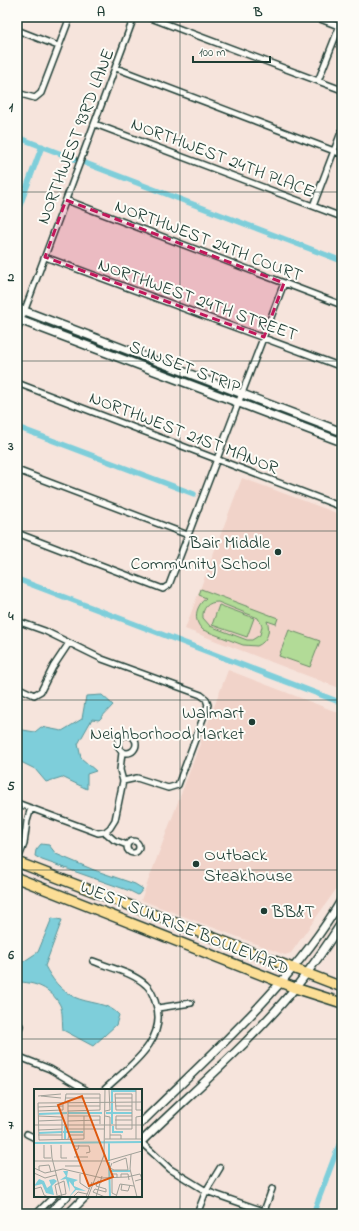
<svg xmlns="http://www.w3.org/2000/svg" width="359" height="1231" font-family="'Indie Flower',sans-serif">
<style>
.built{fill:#f1d3c9}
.green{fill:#b2db97;stroke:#688c66;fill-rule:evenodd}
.water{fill:#7eceda;stroke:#589498}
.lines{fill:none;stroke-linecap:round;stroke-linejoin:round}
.canal{stroke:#7eceda;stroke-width:5.5}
.street-casing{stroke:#1f3d34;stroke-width:8}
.secondary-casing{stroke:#1f3d34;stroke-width:10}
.highway-casing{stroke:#1f3d34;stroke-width:12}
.street{stroke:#fdfcf7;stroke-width:5}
.secondary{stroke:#fdfcf7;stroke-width:7}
.highway{stroke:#fcde96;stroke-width:9}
.marked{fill:#c2185b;fill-opacity:0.2;stroke:#c2185b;stroke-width:3;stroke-dasharray:8 5;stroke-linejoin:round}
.grid{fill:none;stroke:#1f3d34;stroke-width:1;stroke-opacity:0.55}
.poi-dot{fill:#1f3d34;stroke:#fdfcf7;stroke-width:1.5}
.labels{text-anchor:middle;stroke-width:4;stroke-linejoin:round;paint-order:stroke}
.street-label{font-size:18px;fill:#1f3d34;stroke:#fdfcf7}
.poi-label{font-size:18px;fill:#1f3d34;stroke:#fdfcf7;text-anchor:end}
.inset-river{fill:none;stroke:#7eceda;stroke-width:2}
.inset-road{fill:none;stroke:#a0a199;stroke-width:1}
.view{fill:#de580e;fill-opacity:0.15;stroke:#de580e;stroke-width:2}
.inset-edge{fill:none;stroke:#1f3d34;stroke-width:2}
.neatline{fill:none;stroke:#1f3d34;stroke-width:1.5}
.grid-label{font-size:13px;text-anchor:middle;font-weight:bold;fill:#1f3d34}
</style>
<rect width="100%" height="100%" fill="#f6e4dc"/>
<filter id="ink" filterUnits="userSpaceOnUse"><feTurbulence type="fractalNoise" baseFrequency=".025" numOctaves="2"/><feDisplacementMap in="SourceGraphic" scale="8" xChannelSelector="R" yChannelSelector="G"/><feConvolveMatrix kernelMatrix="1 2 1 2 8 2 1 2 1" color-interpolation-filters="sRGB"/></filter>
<g filter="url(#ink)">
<!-- built -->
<path class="built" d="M242 478 342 515V689L185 629Z
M228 670 342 714V881L291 953 285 955 141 900Z"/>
<!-- green -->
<path class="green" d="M201 589 278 618 276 624 267 621C271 631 267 642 257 646L243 645 203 630C192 620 196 606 206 598L199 595ZM218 602 258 618 262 626 260 635 252 640H247L210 626 203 618C202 608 208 602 218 602Z
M219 605 254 618 247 637 212 625Z
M289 630 320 641 310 667 279 656Z"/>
<!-- water -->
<path class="water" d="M102 695 113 705 99 720 92 719 78 744 81 758 96 771 87 774V789L62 777 46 782 35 769 17 760V729L35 732 41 727 62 731 82 719 86 696Z
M41 844 49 845 56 854 94 870 135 884 143 889 138 895 130 891 42 860 35 856 36 850Z
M52 918 62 920 45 966C52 979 60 990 74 997 89 1004 108 1002 119 1015L116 1025 93 1046 63 1030C62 1023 63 1011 60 1005 51 988 35 982 17 982V966L38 952Z"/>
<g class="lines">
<!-- canal -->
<path class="canal" d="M17 137 77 160
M85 163 342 261
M17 213 42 146
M17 427 194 494
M17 579 342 703
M313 1214 342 1137"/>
<defs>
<path id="street" d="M148 17 342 90
M315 17 341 27
M17 30 58 46
M116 68 342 154
M318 81 342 20
M17 93 35 98 41 93 70 17
M95 124 342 217
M66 200 342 305
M313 206 342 130
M45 257 342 367
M17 331 134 17
M17 383 342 507
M17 470 188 535
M17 533 163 589 169 585 284 283
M17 621 45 631 102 659 201 695 206 699 208 705 178 785 168 788 137 778 123 781
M17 687 34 695 41 691 53 667 69 643
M118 744a9 9 0 1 1 18 0a9 9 0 1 1-18 0Z
M17 803 98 833 105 832 114 840 127 845
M105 832 110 828 115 820 123 781 120 770 122 752
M127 847a6 6 0 1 1 12 0a6 6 0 1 1-12 0Z
M17 862 24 844 27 821 31 808
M93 961C110 968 132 972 146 985 151 989 153 995 155 1001 170 1040 128 1067 104 1090
M158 1008 191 1003
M17 1034 20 1026
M17 1056 50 1069 86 1090
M27 1134 35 1138
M141 1142 170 1169 206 1191 272 1214
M264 1211 272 1189
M36 1214 54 1196
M197 1214 206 1191 220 1168"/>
<path id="secondary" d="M17 308 342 432
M17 319 342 442
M141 1123C210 1055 293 983 342 899
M141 1142C193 1091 250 1043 296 987 313 966 328 944 342 922
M49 1214 67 1196
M68 1214 86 1196"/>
<path id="highway" d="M17 862 342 987
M17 878 295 988 342 1003"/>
</defs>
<!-- street casing -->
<use href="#street" class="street-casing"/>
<!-- secondary casing -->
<use href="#secondary" class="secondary-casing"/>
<!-- highway casing -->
<use href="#highway" class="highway-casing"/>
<!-- street -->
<use href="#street" class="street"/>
<!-- secondary -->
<use href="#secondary" class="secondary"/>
<!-- highway -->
<use href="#highway" class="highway"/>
</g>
</g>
<!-- marked area -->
<path class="marked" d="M66 200 284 283 264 337 45 257Z"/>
<!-- grid -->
<path class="grid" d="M180 17V1214M17 192H342M17 361H342M17 531H342M17 700H342M17 870H342M17 1039H342"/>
<!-- markers -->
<g class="poi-dot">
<circle cx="278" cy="552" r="4"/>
<circle cx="252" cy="722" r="4"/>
<circle cx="196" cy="864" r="4"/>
<circle cx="264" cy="911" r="4"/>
</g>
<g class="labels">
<!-- street labels -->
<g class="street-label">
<text transform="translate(75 136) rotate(-69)" y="6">NORTHWEST 93RD LANE</text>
<text transform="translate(223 157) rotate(21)" y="6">NORTHWEST 24TH PLACE</text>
<text transform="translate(209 240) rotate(21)" y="6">NORTHWEST 24TH COURT</text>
<text transform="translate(198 299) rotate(20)" y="6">NORTHWEST 24TH STREET</text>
<text transform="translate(185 366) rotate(21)" y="6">SUNSET STRIP</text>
<text transform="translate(184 432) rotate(21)" y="6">NORTHWEST 21ST MANOR</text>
<text transform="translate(185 927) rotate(22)" y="6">WEST SUNRISE BOULEVARD</text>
</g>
<!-- poi labels -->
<g class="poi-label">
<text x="270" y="548">Bair Middle<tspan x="270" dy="21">Community School</tspan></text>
<text x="244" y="718">Walmart<tspan x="244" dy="21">Neighborhood Market</tspan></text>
<text x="204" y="860" text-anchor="start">Outback<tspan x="204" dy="21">Steakhouse</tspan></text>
<text x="272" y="917" text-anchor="start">BB&amp;T</text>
</g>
</g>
<!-- overview -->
<g transform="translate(34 1089)">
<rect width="108" height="108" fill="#f6e4dc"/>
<path d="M29 82H34L33 88 44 91 40 93V97L52 102 42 101 35 108 41 100 35 92 36 103 32 90 26 91 32 87ZM5 90 10 92 13 99 17 96 15 91 20 90 23 92 18 97 20 106 12 104 8 95 0 97Z" fill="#7eceda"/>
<path class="inset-river" d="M78 0V13M78 2H102M78 14V35M34 24H68M72 24H98M5 25 33 24M31 37V50M79 37V43H89M29 43H49M5 44 28 43M75 53V71M0 54 108 53M75 73 76 108M75 82H96"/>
<path class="inset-road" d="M102 0V21H108M4 7 27 5M7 7 27 9M31 9H66M81 9H98M31 13 32 5H66V21L34 22M34 13V40H71M4 14 5 51 50 50V27M4 14 108 13M34 17H66M81 17H98M4 18 29 17M4 22 29 21V13M71 22 76 21 75 0M4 27 28 28V50M34 27H66V35M71 27 76 28V36M98 27H82V40H98V5H81L82 21H98M81 31H98M4 32 28 31M34 32 66 31M0 36H108M76 36V50M4 41 28 40M4 46H28M76 46H87V50M34 50 35 46H50M71 50H108M102 50V28L108 27M10 56V69H17M17 56 18 69M27 56V69H33M39 57H55L56 63 52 64M97 65 96 80 103 108M40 68H54M43 68 41 61 44 60 45 56M0 69V56M18 69 28 108M0 72H73L108 62M78 74 76 79 80 81H94L92 69 79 74M31 77H48M0 79 11 84 29 80 68 89 93 88 106 85 108 90 101 92M5 81V77L15 76 17 83M0 84 11 89 22 86M46 85V94L55 100M87 88V85H94L95 91M68 93 64 92 62 97 72 100V103M88 95 87 101 94 102 96 96M0 100 7 98 10 106 14 108M82 106 78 104V85H83V89M19 108 32 105 30 92 21 96 23 106M39 108 44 103 53 105M52 108 58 93M54 108 70 66 71 0M62 108 68 87M71 108 59 103 61 100 72 103M82 108 86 95 100 97"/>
<path class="view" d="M48 7 79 88 55 97 24 16Z"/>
<rect width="108" height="108" class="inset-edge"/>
</g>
<!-- margin -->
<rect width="359" height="1231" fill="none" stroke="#fdfcf7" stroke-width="44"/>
<!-- scale -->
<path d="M193 56v6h77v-6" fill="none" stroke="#1f3d34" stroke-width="2"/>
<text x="199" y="56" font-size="12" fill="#1f3d34" stroke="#fdfcf7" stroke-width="3" paint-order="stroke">100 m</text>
<rect x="22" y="22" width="315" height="1187" class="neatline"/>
<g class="grid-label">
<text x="101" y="16">A</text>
<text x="258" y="16">B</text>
<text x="11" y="111">1</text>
<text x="11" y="281">2</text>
<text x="11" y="450">3</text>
<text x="11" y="620">4</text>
<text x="11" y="790">5</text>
<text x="11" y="959">6</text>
<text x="11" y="1129">7</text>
</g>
</svg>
